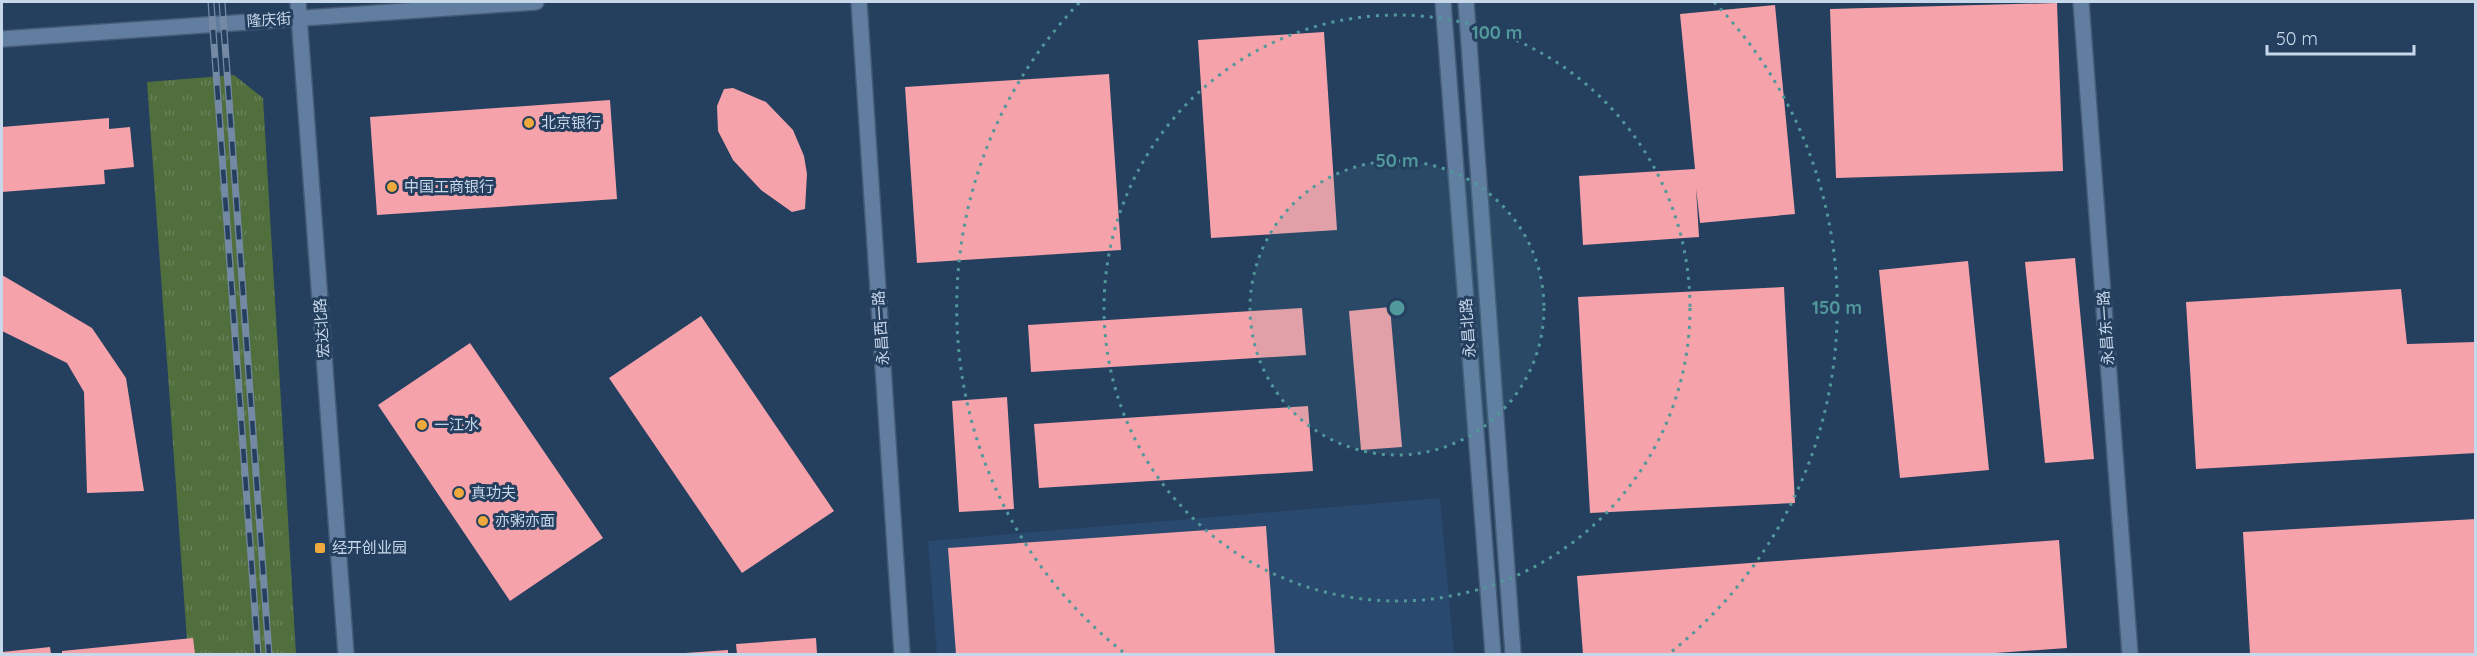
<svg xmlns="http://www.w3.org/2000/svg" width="2477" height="656" font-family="Quicksand,'Noto Sans SC',sans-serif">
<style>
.built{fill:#29496e}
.park{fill:url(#park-tufts)}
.building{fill:#f5a2aa}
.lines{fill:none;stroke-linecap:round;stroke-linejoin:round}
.street-casing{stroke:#445b75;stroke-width:18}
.secondary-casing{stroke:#445b75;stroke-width:18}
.street{stroke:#617ea1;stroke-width:15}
.secondary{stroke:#617ea1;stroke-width:15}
.rail-casing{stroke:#7489a3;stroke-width:7}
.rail{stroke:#253f5f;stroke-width:4.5;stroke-dasharray:14;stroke-linecap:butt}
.ring{fill:none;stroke:#50989a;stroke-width:3;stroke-dasharray:3 6}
.poi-dot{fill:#eea83c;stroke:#253f5f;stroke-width:2}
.labels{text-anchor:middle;stroke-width:6;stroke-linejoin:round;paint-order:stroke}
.street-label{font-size:15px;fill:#c8d8eb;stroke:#253f5f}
.poi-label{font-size:15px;fill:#c8d8eb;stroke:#253f5f;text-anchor:start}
.centre{fill:#50989a;stroke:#253f5f;stroke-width:3}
.ring-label{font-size:18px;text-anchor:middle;font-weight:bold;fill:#50989a;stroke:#253f5f;stroke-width:6;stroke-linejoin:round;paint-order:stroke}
</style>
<defs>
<pattern id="park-tufts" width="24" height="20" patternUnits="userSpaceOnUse" patternTransform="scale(1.5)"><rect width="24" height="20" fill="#516e3d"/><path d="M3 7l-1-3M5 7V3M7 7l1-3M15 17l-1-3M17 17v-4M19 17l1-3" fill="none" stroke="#698259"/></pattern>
</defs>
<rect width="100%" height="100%" fill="#253f5f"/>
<!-- built -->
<path class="built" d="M1440 498 1454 654H937L928 541Z"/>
<!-- park -->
<path class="park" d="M234 75 263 98 296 654H188L147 82Z"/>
<!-- building -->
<path class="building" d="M2057 3 2063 171 1836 178 1830 9Z
M1775 5 1795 214 1700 223 1696 188 1699 237 1583 245 1579 176 1695 169 1680 14Z
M1324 32 1337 230 1211 238 1198 40Z
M1109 74 1121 250 917 263 905 87Z
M733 88 766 102 793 130 804 156 807 174 805 209 792 212 761 190 733 160 718 131 717 106 724 89Z
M610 100 617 199 377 215 370 117Z
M109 118V129L130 127 134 167 104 170 105 184 2 192V127Z
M2075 258 2094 459 2045 463 2025 262Z
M1968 261 1989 470 1900 478 1879 270Z
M2 275 92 328 126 378 144 491 87 493 84 392 67 363 2 331Z
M1784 287 1795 503 1590 513 1578 297Z
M2401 289 2407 344 2476 342V453L2196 469 2186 302Z
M1390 307 1402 447 1361 450 1349 311Z
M1302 308 1306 355 1031 372 1028 325Z
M701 316 834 511 742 573 609 378Z
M470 343 603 538 510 601 378 405Z
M1007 397 1014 509 959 512 952 401Z
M1308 406 1313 471 1039 488 1034 424Z
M2476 519V654H2250L2243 532Z
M1266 526 1275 654H956L948 548Z
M2059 540 2067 648 1981 654H1583L1577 576Z
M193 638 195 654H62V651Z
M816 638 817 654H737L736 644Z
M50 647 51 654H2V652Z
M728 650V654H685V653Z"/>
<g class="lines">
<defs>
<path id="street" d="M859 2 902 654
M2081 2 2130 654"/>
<path id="secondary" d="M298 2 346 654
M1443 2 1493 654
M1466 2 1513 654
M2 39 536 2"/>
</defs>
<!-- street casing -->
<use href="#street" class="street-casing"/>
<!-- secondary casing -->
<use href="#secondary" class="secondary-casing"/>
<!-- street -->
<use href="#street" class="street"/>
<!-- secondary -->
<use href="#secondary" class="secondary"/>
<defs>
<path id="rail" d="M211 2 258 654
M222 2 269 654"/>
</defs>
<!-- rail casing -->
<use href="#rail" class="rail-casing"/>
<!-- rail -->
<use href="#rail" class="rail"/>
</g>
<!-- distance rings -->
<circle cx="1397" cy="308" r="147" fill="#50989a" fill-opacity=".12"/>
<g class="ring">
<circle cx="1397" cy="308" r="147"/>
<circle cx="1397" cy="308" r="293"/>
<path d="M1123 652A440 440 0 0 1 1080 2M1714 2A440 440 0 0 1 1671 652"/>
</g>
<!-- markers -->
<g class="poi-dot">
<circle cx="529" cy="123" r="6"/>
<circle cx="392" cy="187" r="6"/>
<circle cx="422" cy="425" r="6"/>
<circle cx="459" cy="493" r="6"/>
<circle cx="483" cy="521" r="6"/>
<rect x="314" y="542" width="12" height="12" rx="3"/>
</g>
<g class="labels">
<!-- street labels -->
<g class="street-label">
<text transform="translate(269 20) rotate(-4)" y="5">隆庆街</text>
<text transform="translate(322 328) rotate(-94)" y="5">宏达北路</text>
<text transform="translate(881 328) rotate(-94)" y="5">永昌西一路</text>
<text transform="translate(1468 328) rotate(-94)" y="5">永昌北路</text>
<text transform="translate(2106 328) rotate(-94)" y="5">永昌东一路</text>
</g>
<!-- poi labels -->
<g class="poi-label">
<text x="541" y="128">北京银行</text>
<text x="404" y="192">中国工商银行</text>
<text x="434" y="430">一江水</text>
<text x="471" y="498">真功夫</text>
<text x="495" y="526">亦粥亦面</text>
<text x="332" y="553">经开创业园</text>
</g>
</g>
<circle cx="1397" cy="308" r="9" class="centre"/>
<g class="ring-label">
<text x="1497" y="39">100 m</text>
<text x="1397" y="167">50 m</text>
<text x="1837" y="314">150 m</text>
</g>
<!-- border -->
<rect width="2477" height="656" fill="none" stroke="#c8d8eb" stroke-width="6"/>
<!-- scale -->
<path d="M2267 45v9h147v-9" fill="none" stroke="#c8d8eb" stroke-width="3"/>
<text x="2276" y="45" font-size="18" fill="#c8d8eb" stroke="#253f5f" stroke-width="4.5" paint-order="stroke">50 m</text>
</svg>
